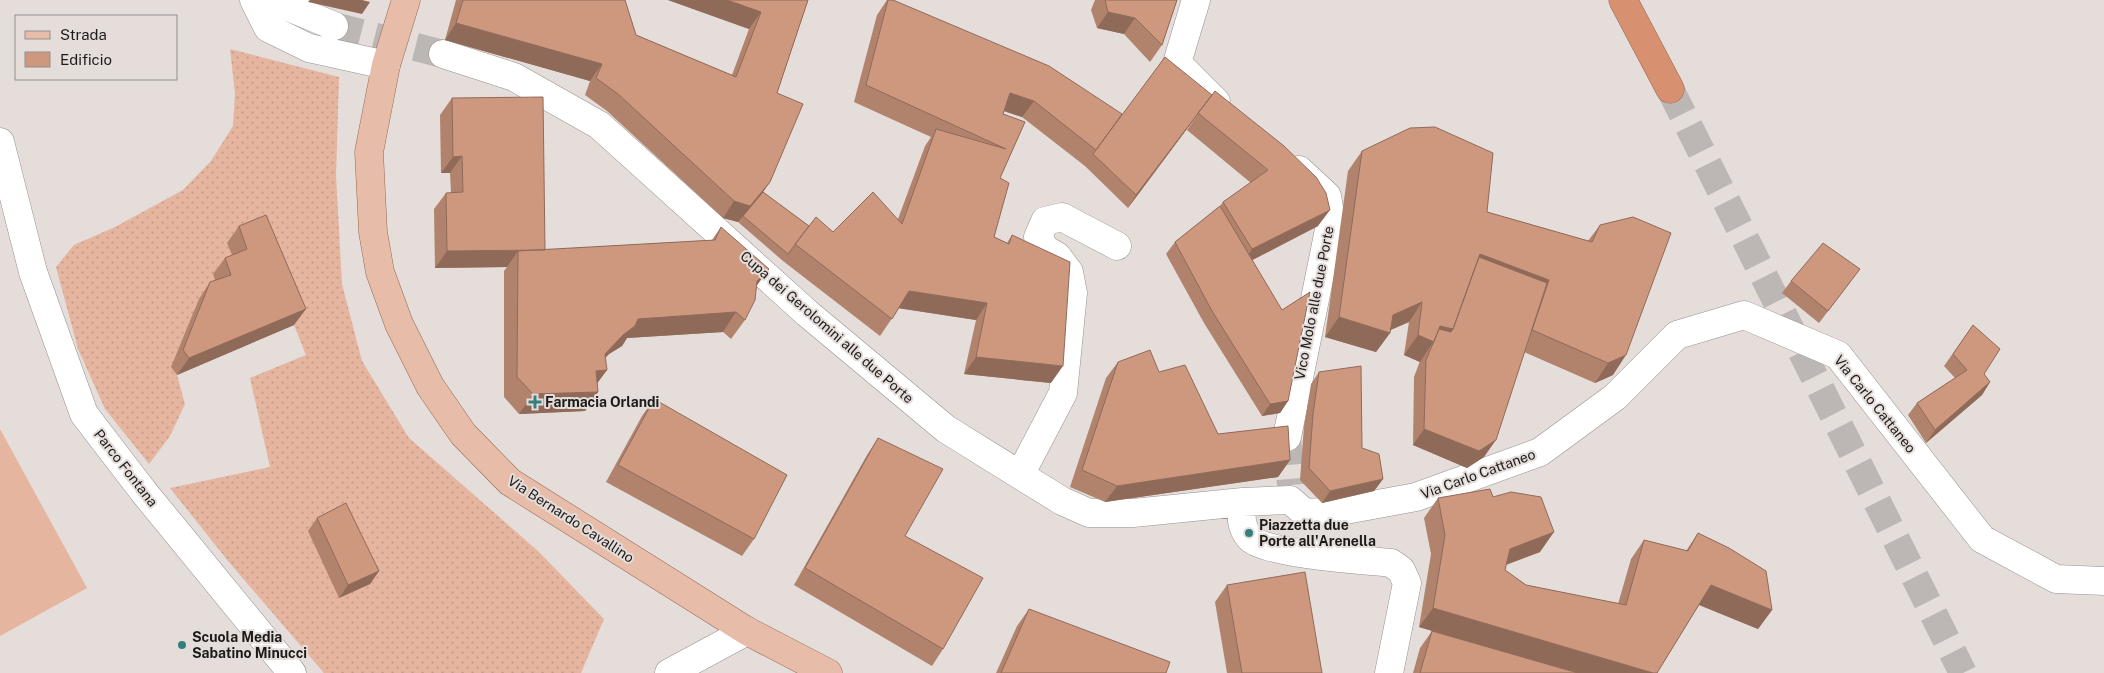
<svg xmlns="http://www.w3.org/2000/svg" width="2104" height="673" font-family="'Public Sans',sans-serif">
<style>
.grass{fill:#e5b59f}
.garden{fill:url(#garden-dots)}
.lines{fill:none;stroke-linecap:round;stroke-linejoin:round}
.minor-tunnel{stroke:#bcb6b4;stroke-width:28;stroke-dasharray:28 14;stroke-linecap:butt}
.highway-tunnel{stroke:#bcb6b4;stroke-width:28;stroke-dasharray:28 14;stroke-linecap:butt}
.minor-casing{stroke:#97918e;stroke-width:29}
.major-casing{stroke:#966852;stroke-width:29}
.highway-casing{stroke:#966852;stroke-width:29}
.minor{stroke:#fff;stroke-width:28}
.major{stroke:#e7bda9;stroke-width:28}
.highway{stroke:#d79170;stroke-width:28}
.wall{fill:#b1836d}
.shaded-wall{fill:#906a59}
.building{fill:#ce987f;stroke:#906a59}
.poi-dot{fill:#367f7f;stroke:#e4ddda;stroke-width:2}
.labels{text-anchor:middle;stroke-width:4;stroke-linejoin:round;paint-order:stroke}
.street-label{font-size:14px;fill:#1d1b1a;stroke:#e4ddda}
.poi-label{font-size:14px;font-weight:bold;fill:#1d1b1a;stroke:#e4ddda;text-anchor:start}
</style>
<defs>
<pattern id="garden-dots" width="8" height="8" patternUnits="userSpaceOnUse" patternTransform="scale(1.25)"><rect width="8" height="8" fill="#e5b59f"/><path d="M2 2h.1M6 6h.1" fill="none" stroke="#c49b88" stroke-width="1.8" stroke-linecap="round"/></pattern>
</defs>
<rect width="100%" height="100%" fill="#e4ddda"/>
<!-- grass -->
<path class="grass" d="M0 429 87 588 0 636Z"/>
<!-- garden -->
<path class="garden" d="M230 49 339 77 336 176 342 284 362 361 409 438 538 551 604 619 581 673H324L228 561 170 488 270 467 250 378 306 355 294 325 236 266 172 367 177 375 185 404 170 436 149 464 105 409 78 349 56 267 74 245 115 227 183 190 211 161 233 126 235 94Z"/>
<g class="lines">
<!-- minor-tunnel -->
<path class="minor-tunnel" d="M334 26 443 54
M1287 437 1291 485"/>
<!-- highway-tunnel -->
<path class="highway-tunnel" d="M1670 89 1963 673"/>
<defs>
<path id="minor" d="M254 0 268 28 309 48 386 65
M272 0 334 26
M1196 0 1177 63 1216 102
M443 54 514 77 599 125 807 313 946 429 1062 501 1089 513H1133L1243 502 1290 500 1305 513 1340 511 1416 497 1540 452 1615 397 1677 335 1744 315 1838 355 1982 539 2056 579 2104 581
M0 142 33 272 84 414 143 491 292 673
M1287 437 1331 220 1327 196 1299 170
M1020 475 1063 393 1073 293 1069 272 1057 256 1045 249 1038 237 1045 221 1062 217 1117 246
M1243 502C1241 515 1240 527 1250 538 1265 554 1365 560 1391 563L1401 570 1407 583 1389 673
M669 673 747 631"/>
<path id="major" d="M406 0 386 65 369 152 373 232 380 272 399 324 430 386 463 434 510 482 747 631 828 673"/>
<path id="highway" d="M1623 0 1670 89"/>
</defs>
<!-- minor casing -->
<use href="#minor" class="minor-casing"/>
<!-- major casing -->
<use href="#major" class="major-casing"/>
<!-- highway casing -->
<use href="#highway" class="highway-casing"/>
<!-- minor -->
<use href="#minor" class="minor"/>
<!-- major -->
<use href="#major" class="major"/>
<!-- highway -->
<use href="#highway" class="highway"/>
</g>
<!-- wall -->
<path class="wall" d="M456 0H625L636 35 732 75 749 29 668 0H808L777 93 770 182 763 192 809 226 833 232 898 219 925 146 931 137 854 102 877 15 887 0H893L1107 136 1165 57 1318 226 1252 260 1288 401 1280 413 1262 416 1204 323 1166 254 1175 242 1220 206 1223 202 1251 183 1187 130 1199 113 1128 208 1085 166 1022 117 1004 111 1003 114 1025 122 1000 178 994 237 1007 243 1012 235 1051 383 964 374 976 320 899 308 880 336 783 261 738 222 723 218 607 111 585 95 590 81 445 40Z
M1095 0H1177L1162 45 1150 62 1124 34 1097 28 1091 10Z
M452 98 545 250 712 240 721 227 757 286 745 320 731 339 723 332 627 338 622 346 609 354 605 358 607 370 597 383 598 392 585 411 519 414 504 397V271L507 267 435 268 434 209 446 193H451L450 173H441L440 115Z
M1362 151 1487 212 1588 241 1600 225 1613 375 1595 383 1524 352 1484 457 1467 468 1413 445 1414 377 1420 361V362L1404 355 1409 322 1390 330V333L1376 352 1325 337 1348 171Z
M239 226 294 325 177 375 171 367 199 299 210 282 215 280 213 274 225 258 232 255 227 243Z
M1791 281H1851L1819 323 1782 293Z
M1973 325 1984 374 1990 382 1982 395 1926 443 1908 415 1917 403 1955 378 1944 366Z
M1118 362 1159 372 1218 434 1290 460 1278 477 1105 502 1070 487 1106 378Z
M1319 372 1362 448 1383 479 1374 491 1322 503 1300 480 1304 426 1311 384Z
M654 399 754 539 742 556 606 482 642 416Z
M878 438 905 536 943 649 932 666 794 585 867 455Z
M1493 497 1540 552 1506 565 1505 570 1526 585 1618 604 1631 559 1644 540 1686 551 1698 533 1772 610 1758 629 1699 605 1657 673H1413L1420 648 1432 631 1479 645 1419 627 1431 554 1424 518 1438 498Z
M317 518 379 571 370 584 339 598 308 531Z
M1227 585 1322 673H1227L1215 602Z
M1029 609 1166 673H996L1017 626Z"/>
<!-- shaded-wall -->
<path class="shaded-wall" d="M310 0H362L370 2 362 14 308 2Z
M668 0H727L761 12 749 29Z
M1108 12 1135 18 1124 34 1097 28Z
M456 23 602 64 590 81 445 40Z
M1010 93 1034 101 1022 117 998 109Z
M1212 95 1203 107 1128 208 1136 195Z
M462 156 450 173H441L453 157Z
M770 182 758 199 743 216 738 222 723 218 734 201Z
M1330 210 1318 226 1241 266 1252 249Z
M545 250 518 251 507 267 435 268 447 251Z
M1480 254 1549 280 1535 300 1471 276Z
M769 269 755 288 757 281Z
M909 291 987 303 976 320 897 308Z
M1422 302 1409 322 1386 332 1390 333 1376 352 1325 337 1339 317 1393 315Z
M306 309 294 325 177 375 189 358Z
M736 312 723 332 627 338 622 346 609 354 591 373 605 354 638 319Z
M1440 326 1453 329 1439 349 1432 344 1420 362 1404 355 1418 335Z
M1626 355 1613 375 1595 383 1608 363Z
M976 357 1063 366 1051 383 964 374Z
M607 370 593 389 596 371Z
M1990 382 1982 395 1926 443 1935 430Z
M598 392 585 411 519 414 533 394Z
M1288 401 1280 413 1262 416 1270 404Z
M1424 429 1496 440 1484 457 1467 468 1413 445Z
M1290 460 1278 477 1105 502 1117 486Z
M1383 479 1374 491 1322 503 1330 491Z
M1554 532 1540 552 1497 568 1510 549Z
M379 571 370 584 339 598 348 585Z
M1711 585 1772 610 1758 629 1697 604Z
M1433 608 1653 673H1574L1419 627Z"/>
<!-- building -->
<path class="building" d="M463 0H625L636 35 736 77 761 12 727 0H808L777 93 803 104 770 182 750 206 734 201 618 94 596 78 602 64 456 23Z
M888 0H893L1049 66 1122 114 1096 150 1034 101 1010 93 1003 114 1025 122 1000 178 1009 183 994 237 1009 244 1012 235 1070 262 1063 366 976 357 987 303 909 291 892 319 795 244 816 217 833 232 873 192 902 224 936 129 1006 149 866 85Z
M1105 0H1177L1162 45 1135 18 1108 12Z
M1165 57 1212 95 1136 195 1093 154Z
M1215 91 1284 146 1316 177 1326 193 1330 210 1252 249 1223 202 1268 170 1198 113Z
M543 97 545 250 447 251 446 193 463 192 462 156 453 157 452 98Z
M1435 127 1493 153 1487 212 1592 242 1600 225 1633 217 1671 233 1626 355 1608 363 1532 330 1549 280 1480 254 1453 329 1440 326 1434 342 1418 335 1422 302 1393 315 1390 333 1339 317 1362 151 1410 128Z
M763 192 809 226 788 254 743 216Z
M1220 206 1282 310 1310 292 1288 401 1270 404 1212 311 1175 242Z
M266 215 306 309 189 358 183 350 210 282 231 275 225 258 247 249 239 226Z
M721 227 769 269 757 281 755 300 745 320 736 312 638 319 635 326 623 335 605 354 607 370 596 371 598 392 533 394 517 377 518 251 715 240Z
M1823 243 1860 269 1828 311 1791 281Z
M1479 257 1547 283 1496 440 1479 451 1424 429 1426 360 1439 329 1451 332 1453 329Z
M1973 325 2000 349 1984 374 1990 382 1935 430 1917 403 1967 370 1953 354Z
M1150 350 1159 372 1185 365 1218 434 1288 426 1290 460 1117 486 1082 470 1118 362Z
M1361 366 1362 448 1379 454 1383 479 1330 491 1309 468 1313 414 1319 372Z
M654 399 787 475 754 539 618 465Z
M878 438 943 469 905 536 983 578 943 649 805 568Z
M1490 489 1493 497 1511 492 1541 497 1554 532 1510 549 1505 570 1526 585 1626 605 1644 540 1688 551 1698 533 1729 548 1766 571 1772 610 1711 585 1657 673H1653L1433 608 1445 535 1438 498Z
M346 503 379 571 348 585 317 518Z
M1305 572 1322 673H1242L1227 585Z
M1029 609 1170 662 1166 673H1001Z
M1432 631 1578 673H1420Z"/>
<!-- markers -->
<g class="poi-dot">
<path d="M532.5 394.5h5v5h5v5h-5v5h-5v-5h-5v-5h5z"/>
<circle cx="1249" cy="533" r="5"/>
<circle cx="182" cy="645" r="5"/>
</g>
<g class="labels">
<!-- street labels -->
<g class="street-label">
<text transform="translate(1314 303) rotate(-79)" y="5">Vico Molo alle due Porte</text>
<text transform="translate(827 327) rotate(41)" y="5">Cupa dei Gerolomini alle due Porte</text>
<text transform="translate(1875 404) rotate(51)" y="5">Via Carlo Cattaneo</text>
<text transform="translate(126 468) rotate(52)" y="5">Parco Fontana</text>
<text transform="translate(1478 474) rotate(-20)" y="5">Via Carlo Cattaneo</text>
<text transform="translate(571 519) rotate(33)" y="5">Via Bernardo Cavallino</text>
</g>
<!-- poi labels -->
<g class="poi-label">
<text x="545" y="407">Farmacia Orlandi</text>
<text x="1259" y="530">Piazzetta due<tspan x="1259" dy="16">Porte all'Arenella</tspan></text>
<text x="192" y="642">Scuola Media<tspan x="192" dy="16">Sabatino Minucci</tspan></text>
</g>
</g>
<!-- legend -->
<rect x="15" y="15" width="162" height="65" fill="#e4ddda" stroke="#948f8d"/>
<rect x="25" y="31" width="25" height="8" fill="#e7bda9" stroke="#948f8d"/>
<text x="60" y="40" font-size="15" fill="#1d1b1a">Strada</text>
<rect x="25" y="52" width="25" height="15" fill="#ce987f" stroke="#948f8d"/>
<text x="60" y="65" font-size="15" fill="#1d1b1a">Edificio</text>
</svg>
